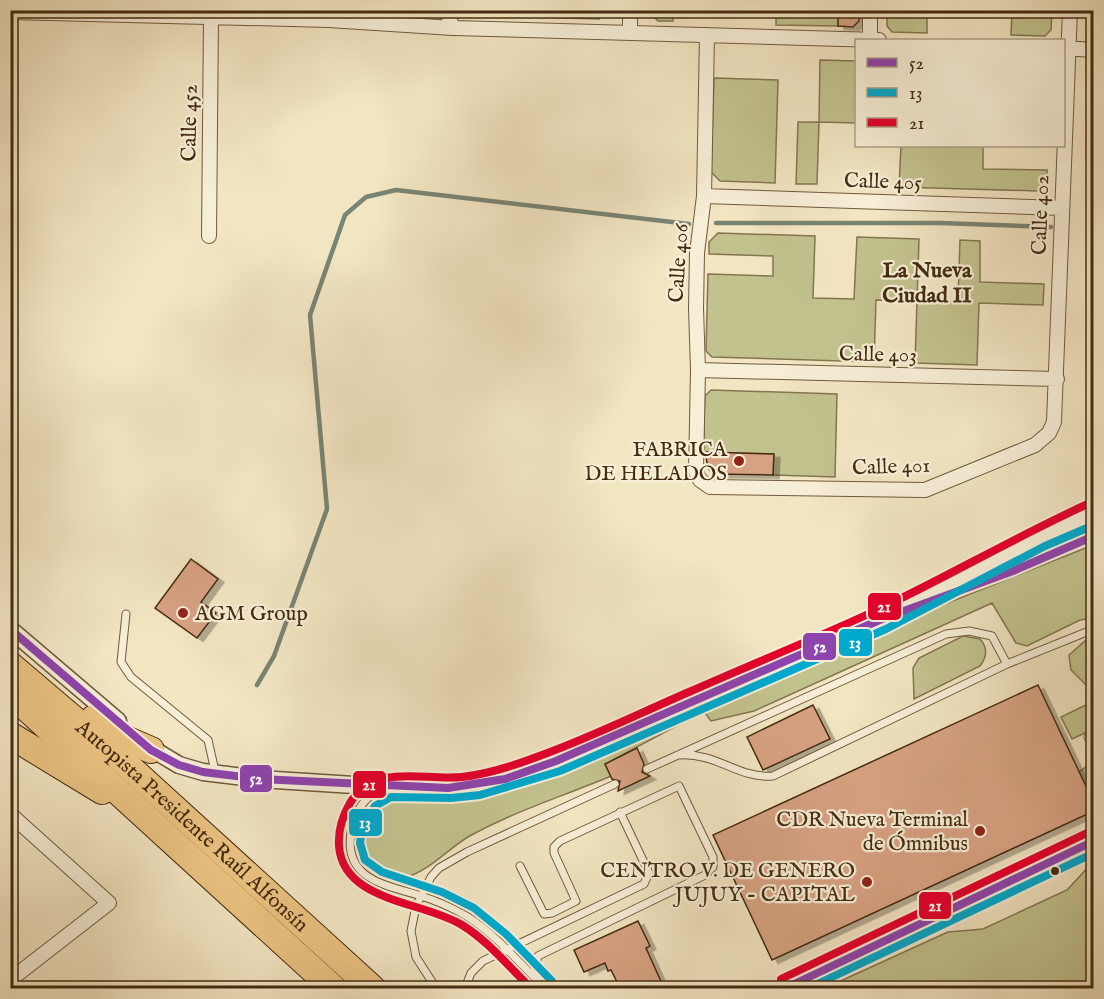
<svg xmlns="http://www.w3.org/2000/svg" width="1104" height="999" font-family="'IM FELL English',serif">
<style>
.green{fill:#c2c28e;stroke:#83764f;stroke-width:1.5}
.lines{fill:none;stroke-linecap:round;stroke-linejoin:round}
.stream{stroke:#788474;stroke-width:4.5}
.building{fill:#d7a283;stroke:#442b10;stroke-width:1.5;filter:url(#shadow)}
.service-casing{stroke:#705a3c;stroke-width:9}
.minor-casing{stroke:#705a3c;stroke-width:16}
.tertiary-casing{stroke:#705a3c;stroke-width:19}
.motorway-casing{stroke:#442b10;stroke-width:28}
.service{stroke:#f7eed7;stroke-width:7}
.minor{stroke:#f7eed7;stroke-width:14}
.tertiary{stroke:#f7eed7;stroke-width:16}
.motorway{stroke:#e9c281;stroke-width:26}
.bus-1-casing{stroke:#f7eed7;stroke-width:12}
.bus-2-casing{stroke:#f7eed7;stroke-width:12}
.bus-3-casing{stroke:#f7eed7;stroke-width:12}
.bus-1{stroke:#8e44ad;stroke-width:8}
.bus-2{stroke:#00a9ce;stroke-width:8}
.bus-3{stroke:#e4002b;stroke-width:8}
.poi-dot{fill:#8f2418;stroke:#f7eed7;stroke-width:2}
.bus-dot{fill:#442b10;stroke:#f7eed7;stroke-width:2}
.labels{text-anchor:middle;stroke-width:4.5;stroke-linejoin:round;paint-order:stroke}
.street-label{font-size:21px;fill:#442b10;stroke:#f7eed7}
.poi-label{font-size:21px;fill:#442b10;stroke:#f7eed7;text-anchor:end}
.neighbourhood-label{font-size:22px;font-weight:bold;fill:#442b10;stroke:#f7eed7}
.line-badge{stroke:#f7eed7;stroke-width:2}
.badge-label{font-size:16px;text-anchor:middle;font-weight:bold;fill:#fff}
</style>
<defs>
<filter id="shadow"><feDropShadow dx="6" dy="3.5" stdDeviation="0" flood-color="#0004"/></filter>
</defs>
<rect width="100%" height="100%" fill="#f2e5c2"/>
<filter id="stains"><feTurbulence type="fractalNoise" baseFrequency=".00333" numOctaves="4"/><feColorMatrix values="0 0 0 0 .2 0 0 0 0 .09 0 0 0 0 .02 0 0 0 .5 -.17"/></filter>
<radialGradient id="worn" r=".72"><stop offset=".6" stop-color="#630" stop-opacity="0"/><stop offset="1" stop-color="#630" stop-opacity=".3"/></radialGradient>
<!-- green -->
<path class="green" d="M495 11H599V19L495 16Z
M652 11H673V21H658L652 15Z
M776 11H838V26L776 25Z
M887 11H927V33L892 32 887 26Z
M1012 11H1052L1051 30 1045 36 1011 35Z
M820 60 856 61V123L819 122 817 184H796L798 122H819Z
M714 78 778 80 775 183 720 181 711 172Z
M901 146H983V169L1047 170V182L1038 191 899 187Z
M718 233 815 236 813 298 854 299 857 237 919 239 917 301 958 302 960 240 980 241V282L1044 284 1043 305 979 303 977 365 915 363 917 301 876 300 874 362 712 357 706 351 708 274 773 276V256L709 254V242Z
M711 390 837 394 835 477 773 475V454L703 452 705 396Z
M1093 524V530L1004 568V565Z
M1093 545V618L1080 620 1027 646 1016 643 992 603 754 711 711 721 705 713 680 724 605 764 611 776C564 796 512 812 468 837 448 849 430 870 407 877 397 880 385 878 377 871 355 856 357 819 379 804 392 795 432 800 450 798 496 794 538 776 582 762L882 629Z
M963 636 980 639C988 648 987 657 980 666L914 699 913 668 919 658Z
M1093 638V735L1091 730 1072 739 1061 717 1092 702 1086 685 1071 670 1069 655 1085 641Z
M1090 764H1093V803L1079 772Z
M1093 862V988H825L948 932 983 929 1067 890Z"/>
<g class="lines">
<!-- stream -->
<path class="stream" d="M716 223H940L1051 227
M257 685 274 656 327 509 310 315 345 215 366 197 396 190 689 224"/>
</g>
<!-- building -->
<path class="building" d="M838 10H859V21L853 27 838 26Z
M705 452 774 454 773 475 713 474 708 468Z
M191 559 218 579 201 602 216 613 197 638 155 608Z
M1038 685 1094 803V811L772 960 713 835Z
M813 705 830 739 763 770 747 737Z
M637 748 644 764 642 772 650 776 618 791 620 781 612 779 605 764Z
M638 921 650 946 646 948 664 988H620L611 970 608 971 605 963 584 972 574 950Z"/>
<g class="lines">
<defs>
<path id="service" d="M932 601 1094 536
M126 614 121 662 131 677 208 740 215 771
M1088 737 1094 749
M678 755C717 752 738 779 773 776L1007 664 1094 629
M647 769 946 634 969 631 992 636 1007 664
M378 791C364 798 355 812 352 827 341 877 380 884 418 895 435 900 453 908 468 917 494 934 515 958 536 979
M520 866 544 914 552 913 576 901 554 853V847L560 841 679 786 713 857V867L705 875 538 956 534 972 545 988
M436 988 416 957 411 931 416 906 431 877 439 868 467 852 615 784
M465 988 471 973 483 961 644 884 649 873 620 812
M504 988H535
M786 988 1094 841"/>
<path id="minor" d="M446 10 453 28
M208 11 211 17 209 236
M10 12 329 20 453 28 879 40
M630 32V10
M707 35 704 196 697 253 696 308 698 370 696 472 700 480 710 487 925 490 1035 445 1049 433 1054 422 1070 10
M870 40V10
M1064 48 1094 50
M704 196 1061 208
M698 370 1057 379
M10 814 109 903 10 980"/>
<path id="tertiary" d="M10 629 118 721
M144 744 179 765 203 772 260 779 385 787 473 786 505 779 556 761 882 619 1040 537 1094 513"/>
<g id="motorway">
<path id="s1" d="M10 665 117 756 372 988"/>
<path d="M10 693 333 988"/>
<path d="M94 718 121 737 151 750"/>
<path d="M10 735 102 791"/>
</g>
</defs>
<!-- service casing -->
<use href="#service" class="service-casing"/>
<!-- minor casing -->
<use href="#minor" class="minor-casing"/>
<!-- tertiary casing -->
<use href="#tertiary" class="tertiary-casing"/>
<!-- motorway casing -->
<use href="#motorway" class="motorway-casing"/>
<!-- service -->
<use href="#service" class="service"/>
<!-- minor -->
<use href="#minor" class="minor"/>
<!-- tertiary -->
<use href="#tertiary" class="tertiary"/>
<!-- motorway -->
<use href="#motorway" class="motorway"/>
<defs>
<path id="bus-1" d="M10 629 151 750 179 765 203 772 260 779 448 788 505 779 556 761 882 619 1013 571 1094 536
M786 988 1094 841"/>
<path id="bus-2" d="M552 981 506 934 474 908 442 892 382 872 365 860 360 843 362 828 375 806 391 797 451 798 480 795 560 771 886 629 1045 546 1094 525
M809 988 1094 853"/>
<path id="bus-3" d="M781 979 1089 832
M531 988C509 967 488 941 462 925 423 901 343 902 339 846 338 831 343 815 350 803 376 762 422 781 462 777 489 774 516 765 542 755 592 737 640 713 689 692 752 664 815 639 877 610 949 576 1017 536 1090 503"/>
</defs>
<!-- bus-1 casing -->
<use href="#bus-1" class="bus-1-casing"/>
<!-- bus-2 casing -->
<use href="#bus-2" class="bus-2-casing"/>
<!-- bus-3 casing -->
<use href="#bus-3" class="bus-3-casing"/>
<!-- bus-1 -->
<use href="#bus-1" class="bus-1"/>
<!-- bus-2 -->
<use href="#bus-2" class="bus-2"/>
<!-- bus-3 -->
<use href="#bus-3" class="bus-3"/>
</g>
<!-- markers -->
<g class="poi-dot">
<circle cx="739" cy="461" r="6"/>
<circle cx="183" cy="613" r="6"/>
<circle cx="980" cy="831" r="6"/>
<circle cx="867" cy="882" r="6"/>
</g>
<circle class="bus-dot" cx="1055" cy="871" r="5"/>
<g class="labels">
<!-- street labels -->
<g class="street-label">
<text transform="translate(189 123) rotate(-89)" y="7">Calle 452</text>
<text transform="translate(883 181) rotate(2)" y="7">Calle 405</text>
<text transform="translate(1040 215) rotate(-88)" y="7">Calle 402</text>
<text transform="translate(678 263) rotate(-86)" y="7">Calle 406</text>
<text transform="translate(878 354) rotate(1)" y="7">Calle 403</text>
<text transform="translate(891 466) rotate(-2)" y="7">Calle 401</text>
<text dy="7" stroke="none"><textPath href="#s1" startOffset="243">Autopista Presidente Raúl Alfonsín</textPath></text>
</g>
<!-- poi labels -->
<g class="poi-label">
<text x="727" y="456">FABRICA<tspan x="727" dy="24">DE HELADOS</tspan></text>
<text x="195" y="620" text-anchor="start">AGM Group</text>
<text x="968" y="826">CDR Nueva Terminal<tspan x="968" dy="24">de Ómnibus</tspan></text>
<text x="855" y="877">CENTRO V. DE GENERO<tspan x="855" dy="24">JUJUY - CAPITAL</tspan></text>
</g>
<!-- neighbourhood labels -->
<g class="neighbourhood-label">
<text x="927" y="277">La Nueva<tspan x="927" dy="25">Ciudad II</tspan></text>
</g>
</g>
<g class="line-badge">
<rect x="867" y="592" width="35" height="29" rx="6" fill="#e4002b"/>
<rect x="838" y="628" width="35" height="29" rx="6" fill="#00a9ce"/>
<rect x="802" y="632" width="35" height="29" rx="6" fill="#8e44ad"/>
<rect x="239" y="764" width="34" height="29" rx="6" fill="#8e44ad"/>
<rect x="352" y="770" width="35" height="29" rx="6" fill="#e4002b"/>
<rect x="348" y="808" width="35" height="29" rx="6" fill="#00a9ce"/>
<rect x="918" y="891" width="34" height="29" rx="6" fill="#e4002b"/>
</g>
<g class="badge-label">
<text x="884" y="612">21</text>
<text x="855" y="648">13</text>
<text x="820" y="652">52</text>
<text x="256" y="784">52</text>
<text x="369" y="790">21</text>
<text x="365" y="828">13</text>
<text x="935" y="911">21</text>
</g>
<!-- margin -->
<rect width="1104" height="999" fill="none" stroke="#f2e5c2" stroke-width="36"/>
<rect x="12" y="12" width="1080" height="975" fill="none" stroke="#442b10" stroke-width="3"/>
<rect x="18" y="18" width="1068" height="963" fill="none" stroke="#442b10" stroke-width="1.5"/>
<!-- legend -->
<rect x="855" y="39" width="210" height="108" fill="#f7eed7" stroke="#afa087" stroke-width="1.5"/>
<rect x="867" y="58" width="30" height="9" fill="#8e44ad" stroke="#afa087" stroke-width="1.5"/>
<text x="909" y="69" font-size="18" fill="#442b10">52</text>
<rect x="867" y="88" width="30" height="9" fill="#00a9ce" stroke="#afa087" stroke-width="1.5"/>
<text x="909" y="99" font-size="18" fill="#442b10">13</text>
<rect x="867" y="118" width="30" height="9" fill="#e4002b" stroke="#afa087" stroke-width="1.5"/>
<text x="909" y="129" font-size="18" fill="#442b10">21</text>
<rect width="100%" height="100%" filter="url(#stains)"/>
<rect width="100%" height="100%" fill="url(#worn)"/>
</svg>
